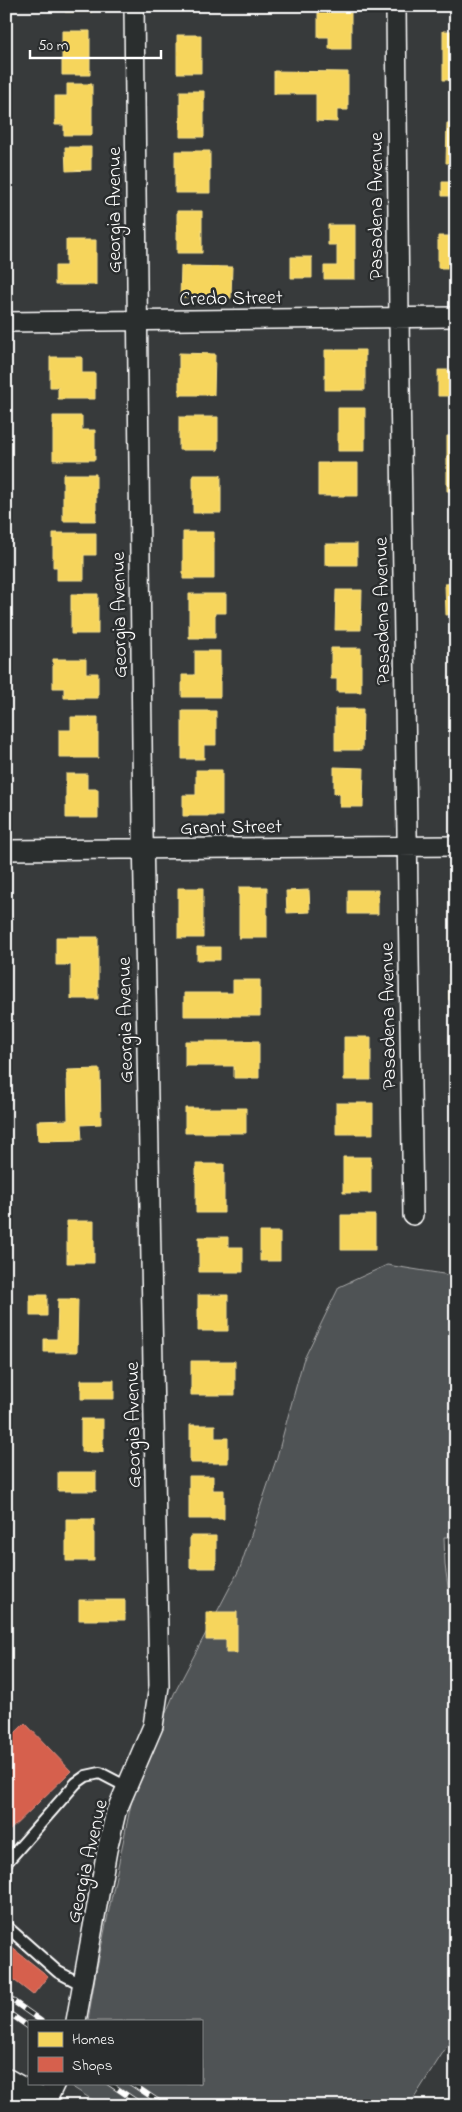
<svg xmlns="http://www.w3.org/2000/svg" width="462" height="2112" font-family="'Indie Flower',sans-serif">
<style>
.green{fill:#505354;stroke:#a8a9aa}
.homes{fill:#f6d55c;stroke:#f9e28d}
.shops{fill:#d6604d;stroke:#e29082}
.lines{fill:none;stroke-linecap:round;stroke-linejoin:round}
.service-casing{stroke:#fff;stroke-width:14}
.minor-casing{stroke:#fff;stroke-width:22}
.secondary-casing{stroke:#fff;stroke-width:31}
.service{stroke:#2a2d2e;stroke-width:10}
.minor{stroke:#2a2d2e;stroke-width:19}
.secondary{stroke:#2a2d2e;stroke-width:28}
.rail-casing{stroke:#fff;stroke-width:5.5}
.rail{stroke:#2a2d2e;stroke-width:4;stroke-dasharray:11;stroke-linecap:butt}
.labels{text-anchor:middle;stroke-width:5;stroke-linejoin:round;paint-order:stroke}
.street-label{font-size:20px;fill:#fff;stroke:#2a2d2e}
</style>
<rect width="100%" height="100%" fill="#373a3b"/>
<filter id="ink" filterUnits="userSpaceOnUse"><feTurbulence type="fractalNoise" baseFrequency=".02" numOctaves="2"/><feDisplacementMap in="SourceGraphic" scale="10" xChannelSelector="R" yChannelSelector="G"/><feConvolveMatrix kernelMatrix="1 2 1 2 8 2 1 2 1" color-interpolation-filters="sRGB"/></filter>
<g filter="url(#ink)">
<!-- green -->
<path class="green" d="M387 1265 456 1276V1373L451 1387 456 1437V1537H444L445 1565 456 1644V2032L409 2106H102L66 2083H201V2021H88L95 1977 132 1799 162 1729 165 1715 174 1694 240 1568 277 1457 303 1361 339 1287Z"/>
<!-- homes -->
<path class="homes" d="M65 6H92V12H65Z
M318 6H351V49H329V37H318Z
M62 31H90V75H62Z
M443 31H456V80H443Z
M177 35H201V73H177Z
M274 71 348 72V110H337V122L316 121V94H274Z
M67 84H92V135H64V125H55V96H67Z
M180 91H204V137H180Z
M447 123H456V163H446Z
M65 147H91V170L66 171Z
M175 151H210V193H175Z
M442 182H456V196H442Z
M177 211H202V253H177Z
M328 225H355V279H324V266H337V245H328Z
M438 236H456V268H438Z
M66 240H96V285H55V266H66Z
M291 257H312V278H291Z
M181 266 232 267 231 298 180 297Z
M325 350H365V390H325Z
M179 353 215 354 214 395H179Z
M50 357H82V373H95V399H58V387H50Z
M438 370H456V396H438Z
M338 408H365V451H338Z
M53 416H82V430H95V460H53Z
M179 417H218V450H179Z
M447 436H456V491H447Z
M318 463H358V496H318Z
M63 474H96V521H63Z
M193 475H221V513H193Z
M452 526H456V570H452Z
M183 532H214V579H183Z
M53 533H96V555H84V580H57V567H53Z
M325 544H357V565H325Z
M456 583V614L446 615 445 584Z
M336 590H362L361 630H335Z
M71 594H98V634H71Z
M189 594H226V613H215V638H189Z
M331 648H361V692H337V679H331Z
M195 651H220V697H182V675H195Z
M53 659H86V673H98V698H64V688H53Z
M335 709H363L362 750H335Z
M182 711H216V745H204V759H182Z
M71 717H98V758H59V730H71Z
M334 767 364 768 363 807H340V794L334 793Z
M196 770H222V816H183V795H196Z
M66 774H87V789H98V818H66Z
M239 887H267V938H239Z
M178 888H203V938H178Z
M309 890 310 912 287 913 286 891Z
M348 890H378V914H348Z
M56 937H98V999H71V965H56Z
M197 947H220V960H197Z
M449 975H456V1000H449Z
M233 980H260V1016H184V993H233Z
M344 1037H371V1080H344Z
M185 1041H259V1078H234V1066H185Z
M100 1069 101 1124 81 1125 82 1140 38 1141 37 1121 68 1120 67 1070Z
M336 1103H373V1134H336Z
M185 1108H246V1133H185Z
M343 1157H371V1193H343Z
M196 1164H224V1213H196Z
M341 1215H375V1250H341Z
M67 1221H94V1263H67Z
M260 1232H280V1261H260Z
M199 1237H228V1247H243V1272H199Z
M30 1295H47V1316H30Z
M198 1295H228V1331H198Z
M58 1299H78L77 1352H44V1339H57Z
M191 1361H235V1395H191Z
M81 1380H114V1399H81Z
M81 1419H103V1452H81Z
M190 1425H215V1438H228V1463H190Z
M58 1472H96V1491H58Z
M189 1476H213V1490H224V1519H189Z
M66 1519H94V1561H66Z
M190 1536H216V1568H190Z
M79 1600H125V1620H79Z
M206 1612H237V1653H226V1640H206Z"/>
<!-- shops -->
<path class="shops" d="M25 1723 71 1771 6 1834V1742Z
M6 1943 48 1976 33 1995 6 1974Z"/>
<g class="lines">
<defs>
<path id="service" d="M6 1863 76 1783 86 1776 100 1773 127 1787
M6 1926 58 1972 83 1985"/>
<path id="minor" d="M396 6 399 318 413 1215
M6 322 456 317
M6 850 456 846
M76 2021 107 1850 116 1812 153 1726 159 1686 143 832 134 6
M45 2104 55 2083"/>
<path id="secondary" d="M6 2083 47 2106"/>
</defs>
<!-- service casing -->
<use href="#service" class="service-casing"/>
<!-- minor casing -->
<use href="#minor" class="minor-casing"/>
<!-- secondary casing -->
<use href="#secondary" class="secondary-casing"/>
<!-- service -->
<use href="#service" class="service"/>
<!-- minor -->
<use href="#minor" class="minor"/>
<!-- secondary -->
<use href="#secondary" class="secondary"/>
<defs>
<path id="rail" d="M6 1996 41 2021
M6 2011 29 2027
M109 2083 143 2106
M131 2083 165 2106"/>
</defs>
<!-- rail casing -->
<use href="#rail" class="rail-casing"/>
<!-- rail -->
<use href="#rail" class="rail"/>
</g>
</g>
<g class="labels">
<!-- street labels -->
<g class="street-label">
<text transform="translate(375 206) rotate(-90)" y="7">Pasadena Avenue</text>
<text transform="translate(113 210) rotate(-90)" y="7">Georgia Avenue</text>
<text transform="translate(231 297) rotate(-1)" y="7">Credo Street</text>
<text transform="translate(381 611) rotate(-91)" y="7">Pasadena Avenue</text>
<text transform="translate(118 615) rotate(-91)" y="7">Georgia Avenue</text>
<text transform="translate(231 826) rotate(-1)" y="7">Grant Street</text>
<text transform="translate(387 1016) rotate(-91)" y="7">Pasadena Avenue</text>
<text transform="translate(124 1020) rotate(-91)" y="7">Georgia Avenue</text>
<text transform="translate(132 1425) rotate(-91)" y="7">Georgia Avenue</text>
<text transform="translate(86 1861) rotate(-77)" y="7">Georgia Avenue</text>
</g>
</g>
<!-- margin -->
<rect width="462" height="2112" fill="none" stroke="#2a2d2e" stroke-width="25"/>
<rect x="12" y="12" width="437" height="2087" fill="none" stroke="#fff" stroke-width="2" filter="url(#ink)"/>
<!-- legend -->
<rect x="28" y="2020" width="175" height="65" fill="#2a2d2e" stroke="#7f8182"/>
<rect x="38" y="2032" width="25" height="15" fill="#f6d55c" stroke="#7f8182"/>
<text x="72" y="2044" font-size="15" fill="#ffffff">Homes</text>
<rect x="38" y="2057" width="25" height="15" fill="#d6604d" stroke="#7f8182"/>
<text x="72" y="2070" font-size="15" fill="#ffffff">Shops</text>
<!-- scale -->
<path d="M30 50v8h131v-8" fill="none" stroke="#ffffff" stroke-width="2.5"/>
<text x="38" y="50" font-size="15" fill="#ffffff" stroke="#2a2d2e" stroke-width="4" paint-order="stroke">50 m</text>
</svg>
